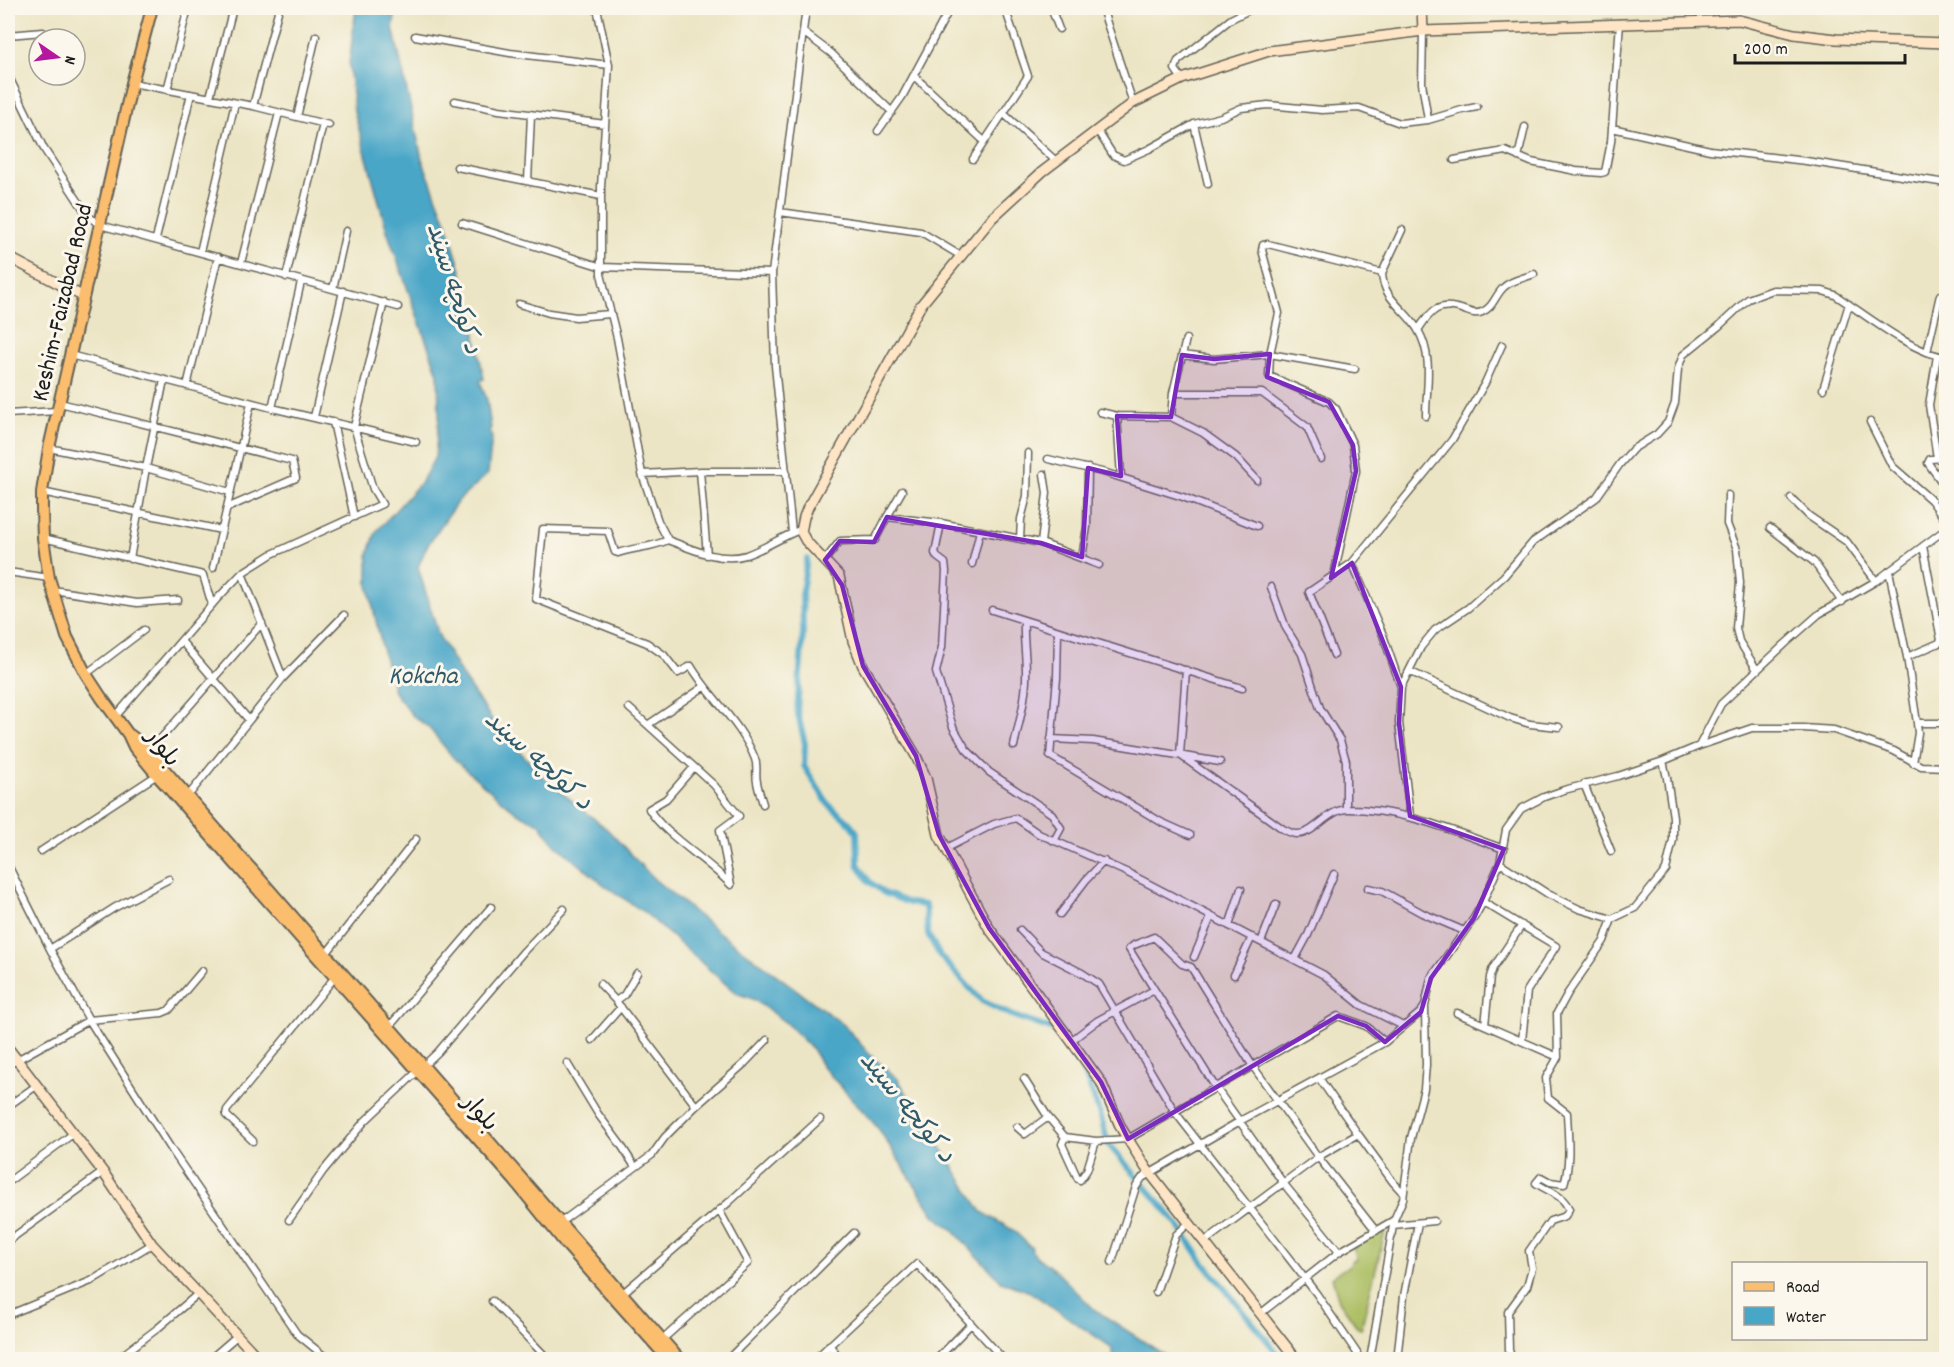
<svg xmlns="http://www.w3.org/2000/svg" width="1954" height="1367" font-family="Dekko,'Playpen Sans Arabic',sans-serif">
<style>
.green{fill:#aabd60;stroke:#636c3e;stroke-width:1.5}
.water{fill:#48a6c7;stroke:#326172;stroke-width:1.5}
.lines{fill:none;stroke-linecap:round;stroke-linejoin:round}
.canal{stroke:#48a6c7;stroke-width:6}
.street-casing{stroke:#656257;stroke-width:9}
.secondary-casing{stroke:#656257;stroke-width:12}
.primary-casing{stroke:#656257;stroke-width:14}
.street{stroke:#fff;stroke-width:6}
.secondary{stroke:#fde5c5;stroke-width:9}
.primary{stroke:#fbbd6e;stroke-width:10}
.marked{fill:#7b2cbf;fill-opacity:0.2;stroke:#7b2cbf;stroke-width:4.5;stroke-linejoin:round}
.labels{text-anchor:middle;stroke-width:6;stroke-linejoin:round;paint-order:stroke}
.street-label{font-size:24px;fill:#1c1c1c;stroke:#fbf7ec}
.water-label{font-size:26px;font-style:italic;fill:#305a69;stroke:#fbf7ec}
</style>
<rect width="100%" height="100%" fill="#fbf7ec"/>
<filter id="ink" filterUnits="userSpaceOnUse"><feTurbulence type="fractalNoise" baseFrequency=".0167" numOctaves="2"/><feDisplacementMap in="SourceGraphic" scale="12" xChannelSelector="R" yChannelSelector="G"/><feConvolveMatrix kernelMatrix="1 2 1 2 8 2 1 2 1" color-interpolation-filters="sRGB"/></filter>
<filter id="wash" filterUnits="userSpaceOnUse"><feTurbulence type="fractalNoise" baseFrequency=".008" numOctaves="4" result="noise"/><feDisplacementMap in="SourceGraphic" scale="24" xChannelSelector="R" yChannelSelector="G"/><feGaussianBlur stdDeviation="1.35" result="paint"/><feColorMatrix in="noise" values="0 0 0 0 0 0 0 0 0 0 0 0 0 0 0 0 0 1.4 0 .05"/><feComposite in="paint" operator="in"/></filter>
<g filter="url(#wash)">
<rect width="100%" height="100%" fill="#ece5c5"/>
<!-- green -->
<path class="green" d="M1386 1228 1361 1329 1358 1328 1339 1301 1332 1277 1351 1264V1261L1357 1259 1353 1247Z"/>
<!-- water -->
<path class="water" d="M356 8H397L393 27 422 159 447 224 466 287 484 379 480 381 487 400 491 428 489 431 492 437 488 474 458 501 427 546 418 567 439 636 464 679 495 724 544 778 607 829 654 879 720 933 844 1025 870 1055 897 1078 982 1212 1013 1230 1032 1248 1031 1250 1036 1256 1057 1272 1095 1310 1171 1359H1114L1111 1347 1030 1292 1001 1281 952 1229 934 1215 878 1128 823 1067 812 1049 786 1023 753 999 736 993 645 913 604 885 555 844 539 823 519 814 496 796 456 761 429 728 412 715 394 692 383 652 368 585V555L376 532 422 481 435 457 439 417 438 374 387 231 354 111 349 64Z"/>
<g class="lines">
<!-- canal -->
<path class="canal" d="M807 559 802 592 803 633 797 710 805 744 804 766 828 804 849 822 857 832 858 864 869 881 884 893 909 903 925 905 928 934 940 956 982 1001 1011 1015 1059 1032 1085 1075 1101 1117 1108 1144 1160 1203 1180 1228 1203 1262 1283 1360"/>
</g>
</g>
<g filter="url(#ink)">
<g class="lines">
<defs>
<path id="street" d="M597 8 609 65 601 187V274L617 338 642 474 658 521 668 540C691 549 721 563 746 555 766 548 783 536 802 529
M1051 8 1059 29
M1102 8 1133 103
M1423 31 1422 83 1428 120
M803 32 831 53 892 112
M8 35 43 32
M415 36 510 53 609 65
M8 75 44 149 88 216 100 225 398 307
M914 76 984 141
M1182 79 1175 69 1178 61 1231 19 1253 8
M132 83 253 106 329 125
M167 90 188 8
M210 97 233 8
M455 101 499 110 605 124
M253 106 279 8
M1003 113 1056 161
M297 117 316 36
M1194 124 1208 184
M1612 128 1710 150 1806 161 1946 183
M1097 130 1113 155 1124 160 1149 149 1194 124 1221 117 1241 108 1268 105 1322 110 1359 108 1400 123 1428 120 1462 110 1477 107
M878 131 902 97 950 8
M1518 157 1525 127
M973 159 1028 76 1005 8
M1454 160 1505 151 1531 162 1576 171 1601 173 1605 172 1611 142 1620 23
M457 167 601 196
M528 181 531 115
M780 212 921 232 961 256
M462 223 602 267 772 273
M1402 230 1382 273C1383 300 1406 309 1418 330 1434 358 1426 386 1426 416
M156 239 191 94
M200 252 235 103
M241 263 279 113
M286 277 323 124
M333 289 346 231
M519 304 549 313 576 317 610 314
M1418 330C1431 310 1439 301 1464 310 1470 312 1475 315 1482 312 1494 307 1495 295 1504 287 1511 280 1525 278 1534 274
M1927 352 1940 295
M70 355 272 408 416 442
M1182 355 1214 359 1270 354 1355 369
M187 386 218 257
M1823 389 1849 304
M1173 393H1262L1307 427 1321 459
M60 403 292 461 296 478 227 508
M272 408 301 282
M1100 412 1117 416 1171 417 1203 433 1236 457 1257 480
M8 414 57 411
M1117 416 1121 477
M314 417 343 291
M1171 417 1173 393 1186 339
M333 422 354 517
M1870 422 1892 466 1931 500 1946 521
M49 448 146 468 230 492
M1937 458 1929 405 1937 356
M1946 458 1930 459 1928 463 1946 488
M1048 459 1106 473 1183 497 1257 526
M700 471 707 555
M642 474 700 471H786
M42 492 221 530
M1728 495 1727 524 1737 549 1740 583 1736 628 1739 641 1757 670
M1791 498 1809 516 1847 542 1876 581
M887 517 902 491
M941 523 1041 543 1099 565
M1770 528 1814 562 1842 602
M792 532 775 366 772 273 806 8
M43 538 203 575 212 605
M1020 539 1021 519 1027 496 1028 453
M668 540C651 548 635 547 618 553L615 552 608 531 543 529 536 599 647 643 664 655 678 673 691 666C710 698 742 724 755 759 758 766 755 774 757 782 758 789 761 797 763 804
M1041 543 1047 493 1044 474
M1082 557 1087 527 1088 468
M130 559 146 468 164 380
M825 560 840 541 875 540 887 517 941 523 935 553 937 557 945 563 946 571 942 647 936 672 953 727 966 749 989 772 1052 814 1061 828 1054 841
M1352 563 1383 635 1401 687
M972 564 980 531
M213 568 251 403
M1889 571 1907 657 1917 723 1918 733 1913 763
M8 572 49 578
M242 573 283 678
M1334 576 1356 471 1353 445 1336 409 1329 402 1269 376 1270 354 1279 313 1262 250 1263 245 1268 244 1382 273
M1271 587 1286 628 1302 654 1320 708 1340 740 1346 761V808
M53 590 137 603 178 600
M992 610 1242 688
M1938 623 1946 617
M1058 631 1057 678 1050 756 1161 822 1190 835
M182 642 249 720
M1334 655 1309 592 1352 563 1452 440 1485 383 1502 345
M1907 657 1939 643 1941 640 1923 546
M1186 670 1180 755 1283 829C1287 831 1292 834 1296 834 1314 836 1327 809 1348 809 1403 809 1453 831 1504 849
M1409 671 1510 718 1530 724 1559 727
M86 674 144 630
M629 708 714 785 739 816 720 830 731 885
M115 717 216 600 242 573 272 554 382 504 373 489 354 427 384 302
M1917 723H1946
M649 724 705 686
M1051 739 1093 741 1220 762
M1014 746C1019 722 1027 696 1026 672 1026 654 1023 638 1024 620
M1699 746 1721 704 1785 644 1819 614 1876 581 1946 529
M149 752 262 623
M1663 761 1699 746 1752 728H1803L1834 730 1894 751 1921 766 1946 767
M694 767 666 799 649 809C664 835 708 860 731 885
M1584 784 1611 851
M188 796 283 678 344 615
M1410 816 1399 723 1401 687 1421 647 1435 630 1468 608 1504 576 1533 542 1596 498 1620 464 1633 449 1657 434 1668 422 1675 403 1678 369 1683 355 1718 327 1748 299 1773 290 1823 291 1835 295C1863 313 1914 354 1946 357
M945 849 994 824 1016 818 1039 834 1126 872 1324 975 1361 1005 1403 1026
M41 851 157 775
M1500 863 1548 894 1579 909 1612 919
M8 865 50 949 89 1020 173 1152 297 1334 329 1360
M1368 888 1382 891 1422 913 1464 931
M1483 902 1556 946 1527 991 1522 1041
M1060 914 1086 880 1104 861
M1229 926 1241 889
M1020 930 1041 952 1082 973 1099 984 1175 1112 1316 1293 1357 1353
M1261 942 1276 904
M50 949 114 908 169 879
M326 954 416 839
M1194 957 1211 917
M1295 959 1308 935 1334 874
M1234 975 1252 937
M600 984 616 1001 696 1106
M616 1001 624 995 637 973
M1457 1013 1558 1057
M1485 1025 1490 977 1493 968 1522 925
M389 1027 491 907
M592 1040 621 1007
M1072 1040 1097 1021 1154 990
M567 1063 598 1114 621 1145 635 1167
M8 1065 89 1020 162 1013 169 1010 202 971
M1024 1079 1048 1117 1065 1137 1096 1141 1128 1139 1338 1016 1366 1026 1385 1042
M8 1106 36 1086
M1017 1127 1025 1134 1048 1117
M1358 1134 1393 1182 1403 1193
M1065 1137 1062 1144 1078 1179 1080 1180 1087 1170 1096 1141
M253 1141 226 1115 227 1110 335 977
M8 1182 74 1133
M289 1220 324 1170 364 1122 438 1052 524 951 564 909
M561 1222 652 1155 665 1137 696 1106 745 1063 767 1040
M1393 1225 1434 1221
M8 1241 103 1172
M1204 1242 1318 1157 1358 1134 1319 1078
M1339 1252 1284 1184 1216 1088 1129 949 1134 945 1154 937 1182 964 1191 967 1252 1065 1318 1157 1376 1231
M1112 1262 1136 1187 1142 1178 1240 1121 1385 1042 1421 1012 1425 1006 1431 978 1474 918 1483 902 1500 863 1506 830 1521 809 1544 797 1564 790 1618 776 1663 761 1667 778 1673 817V840L1666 870 1635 908 1612 919 1604 941 1568 993 1557 1013 1558 1057 1546 1078 1548 1098 1567 1113C1568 1136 1571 1162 1564 1184L1550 1182 1541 1177 1536 1183C1549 1192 1562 1194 1569 1209L1565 1216 1550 1221 1529 1251 1532 1268 1527 1286 1508 1312 1509 1350 1512 1360
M1156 1292 1176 1235 1188 1224
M623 1293 728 1203 820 1119
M492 1301 549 1360
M1260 1314 1339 1252 1394 1220 1403 1199 1411 1138 1424 1089 1426 1065 1425 1008
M8 1315 91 1281 152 1244
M662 1340 748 1263 719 1210
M829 1345 842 1360
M116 1360 158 1328 199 1293
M209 1360 238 1335
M727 1360 854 1233
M814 1360 917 1264 1004 1360
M936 1360 971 1324
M1370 1360 1394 1220
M1397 1360 1404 1296 1418 1223"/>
<path id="secondary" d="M1422 8 1423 31
M8 257 84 297
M8 1048 103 1172 152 1244 260 1360
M1297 1360 1146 1168 1121 1128 1101 1082 989 928 939 835 926 778 916 756 863 666 853 641 839 576 806 541 801 532 804 517 808 507 921 305 992 218 1042 172 1133 103 1182 79 1269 51 1423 31 1739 20 1794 34 1836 39 1946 43"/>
<path id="primary" d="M152 8 132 83 49 448 42 492V510L43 538 49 578 67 637 86 674 101 697 128 734 134 747 157 775 515 1181 566 1244 669 1360
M130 735 142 744 680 1360"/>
</defs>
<!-- street casing -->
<use href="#street" class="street-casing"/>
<!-- secondary casing -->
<use href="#secondary" class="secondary-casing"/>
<!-- primary casing -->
<use href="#primary" class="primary-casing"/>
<!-- street -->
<use href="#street" class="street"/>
<!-- secondary -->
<use href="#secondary" class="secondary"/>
<!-- primary -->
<use href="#primary" class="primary"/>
</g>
</g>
<!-- marked area -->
<path class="marked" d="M1270 354 1267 377 1329 402 1353 445 1356 471 1331 578 1352 563 1401 687 1399 723 1410 816 1504 849 1474 918 1431 978 1421 1012 1385 1042 1366 1026 1338 1016 1128 1139 1101 1082 989 928 939 835 916 756 863 666 842 585 825 560 840 541 874 542 887 517 1041 543 1082 557 1088 468 1121 476 1117 416 1171 417 1182 355 1214 359Z"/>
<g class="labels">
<!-- street labels -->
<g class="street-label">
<text transform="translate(61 302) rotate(-77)" y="8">Keshim-Faizabad Road</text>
<text transform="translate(164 747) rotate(53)" y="8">بلوار</text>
<text transform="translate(481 1112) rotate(48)" y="8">بلوار</text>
</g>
<!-- water labels -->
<g class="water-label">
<text transform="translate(456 288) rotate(73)" y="9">د کوکچه سیند</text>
<text x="423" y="683">Kokcha</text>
<text transform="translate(540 759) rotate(42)" y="9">د کوکچه سیند</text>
<text transform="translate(909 1106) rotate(51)" y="9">د کوکچه سیند</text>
</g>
</g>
<!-- margin -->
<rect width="1954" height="1367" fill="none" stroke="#fbf7ec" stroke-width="30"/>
<!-- legend -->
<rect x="1732" y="1262" width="195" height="78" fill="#fbf7ec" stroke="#a29f99" stroke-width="1.5"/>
<rect x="1744" y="1282" width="30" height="9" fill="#fbbd6e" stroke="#a29f99" stroke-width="1.5"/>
<text x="1786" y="1292" font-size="18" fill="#1c1c1c">Road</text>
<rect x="1744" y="1307" width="30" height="18" fill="#48a6c7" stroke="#a29f99" stroke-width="1.5"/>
<text x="1786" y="1322" font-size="18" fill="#1c1c1c">Water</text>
<!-- north arrow -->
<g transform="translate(57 57) rotate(104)"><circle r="28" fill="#fbf7ec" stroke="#a29f99" stroke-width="1.5"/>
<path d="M0-4.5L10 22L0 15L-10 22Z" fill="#b5179e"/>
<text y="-9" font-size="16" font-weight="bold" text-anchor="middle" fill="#1c1c1c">N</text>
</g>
<!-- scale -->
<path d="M1735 54v9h170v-9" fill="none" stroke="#1c1c1c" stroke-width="3"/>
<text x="1744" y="54" font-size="18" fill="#1c1c1c" stroke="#fbf7ec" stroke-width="4.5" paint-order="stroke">200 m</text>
</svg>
